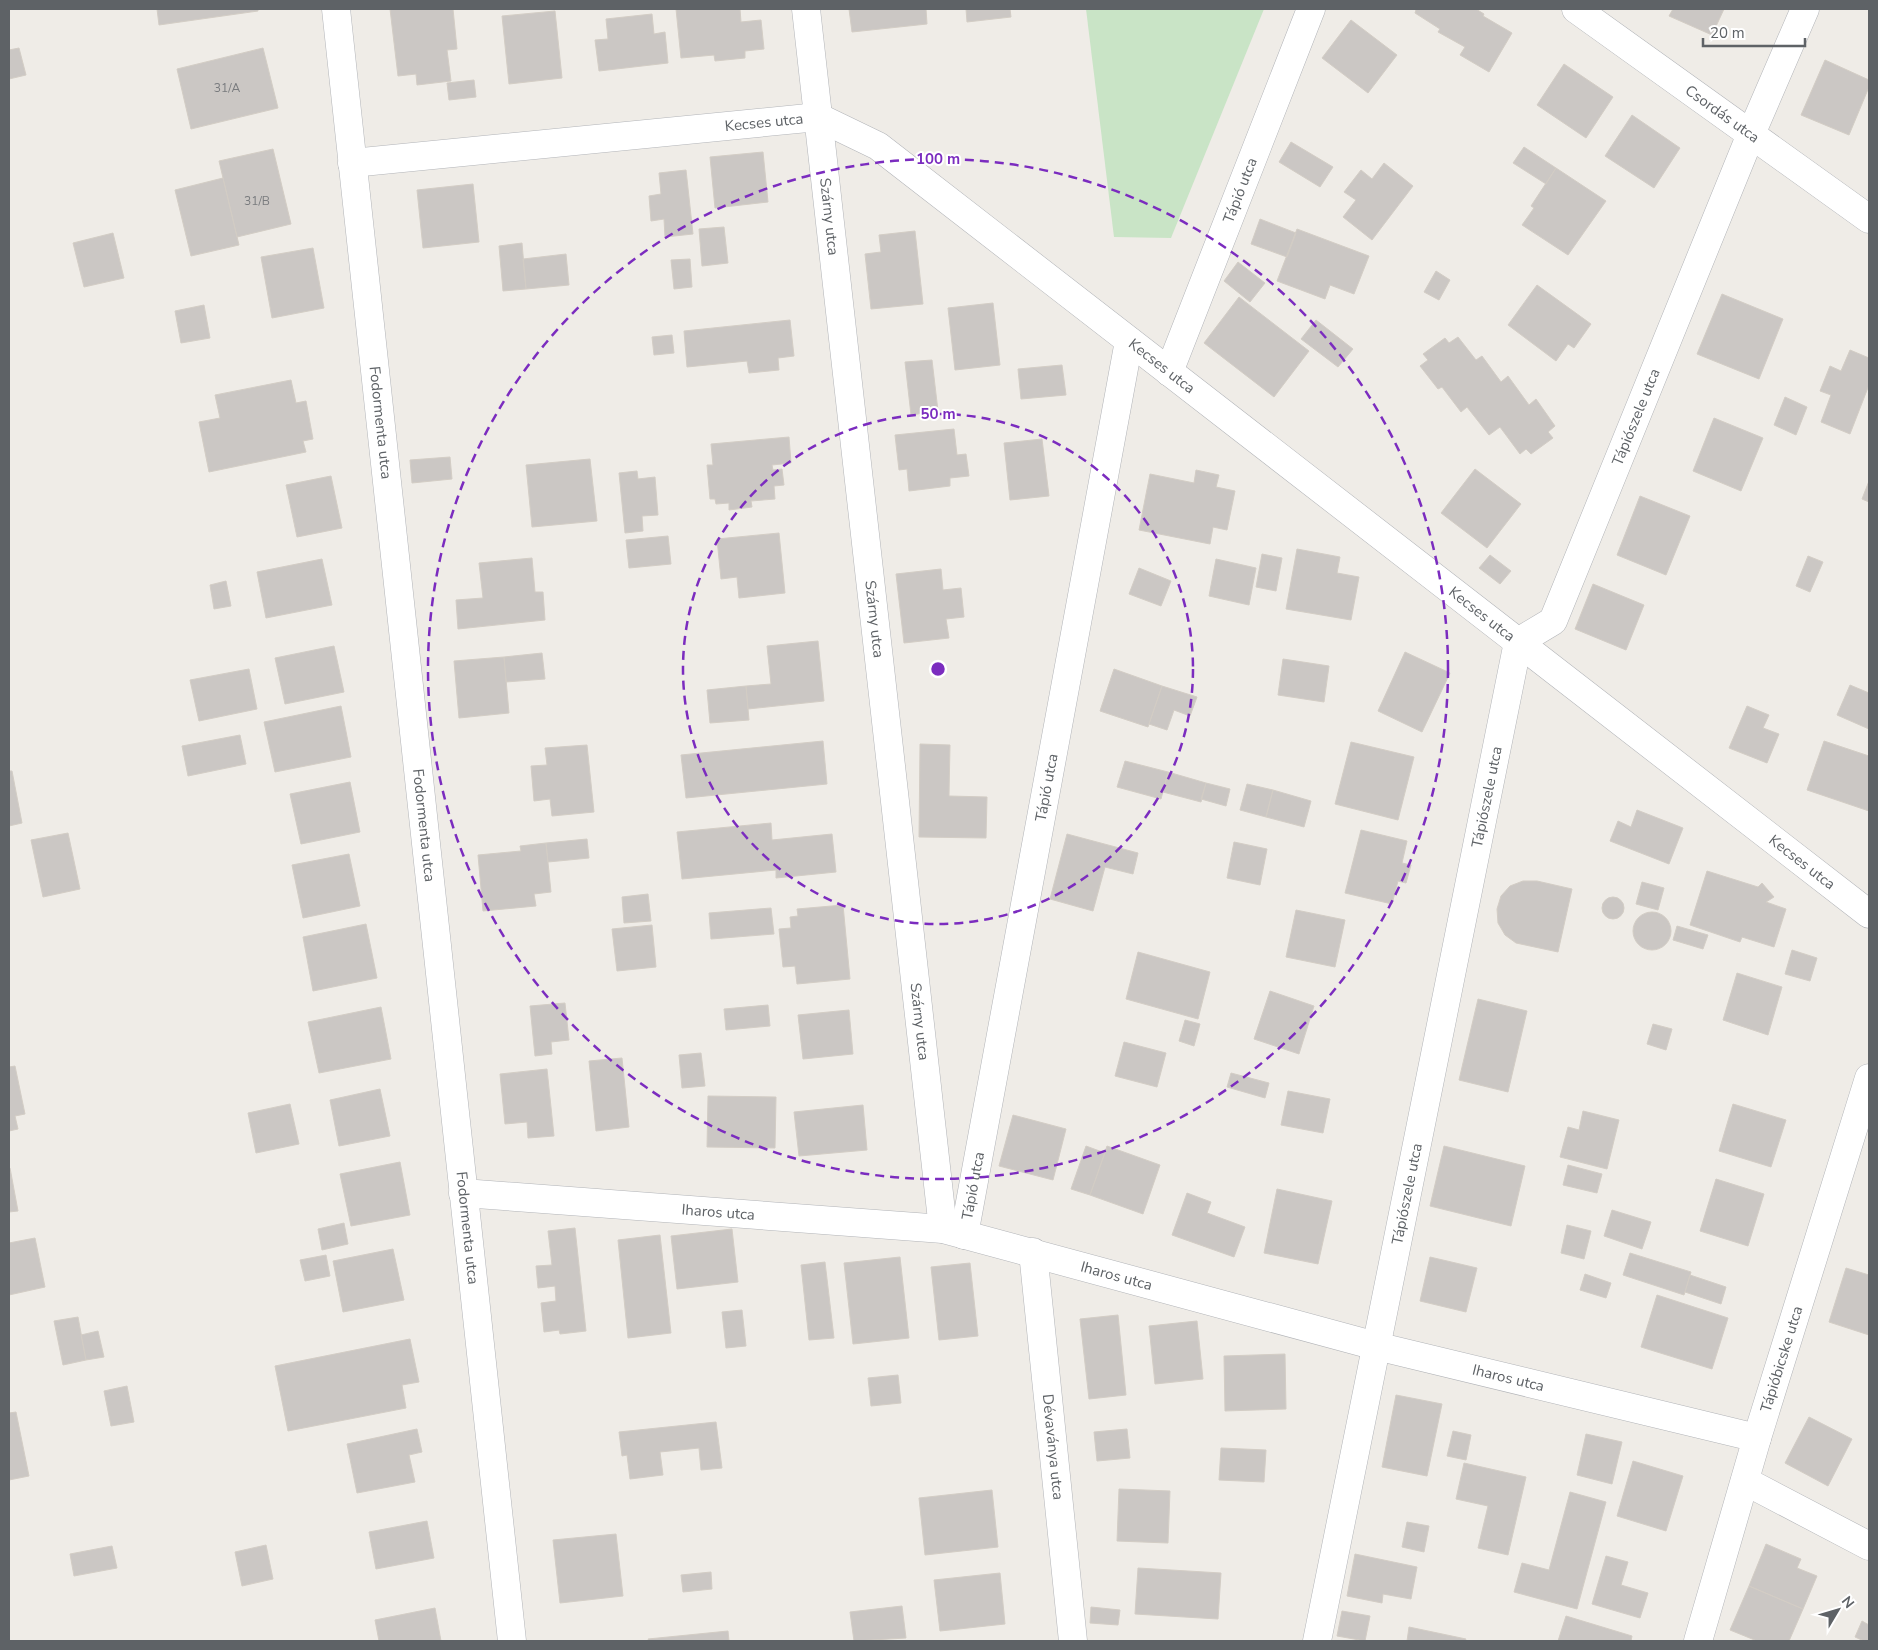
<svg xmlns="http://www.w3.org/2000/svg" width="1878" height="1650" font-family="'Nunito Sans',sans-serif">
<style>
.green{fill:#c9e4c6}
.building{fill:#cbc7c4;stroke:#d3cdc5}
.lines{fill:none;stroke-linecap:round;stroke-linejoin:round}
.street-casing{stroke:#b2b4b8;stroke-width:29}
.street{stroke:#fff;stroke-width:28}
.ring{fill:none;stroke:#7b2cbf;stroke-width:2.5;stroke-dasharray:9 6}
.labels{text-anchor:middle;stroke-width:4;stroke-linejoin:round;paint-order:stroke}
.number-label{font-size:12px;fill:#797b7e}
.street-label{font-size:15px;fill:#5e6266;stroke:#fff}
.centre{fill:#7b2cbf;stroke:#fff;stroke-width:2.5}
.ring-label{font-size:15px;text-anchor:middle;font-weight:bold;fill:#7b2cbf;stroke:#fff;stroke-width:4;stroke-linejoin:round;paint-order:stroke}
</style>
<rect width="100%" height="100%" fill="#efece7"/>
<!-- green -->
<path class="green" d="M1086 9H1264L1171 238 1114 237Z"/>
<!-- building -->
<path class="building" d="M157 9H258V11L159 25Z
M390 9H453L457 49 447 50 451 81 417 85 416 74 398 76Z
M676 9H740L741 22 761 20 764 49 745 51V58L715 61 714 55 681 58Z
M849 9H926L927 24 852 32Z
M966 9H1010L1011 17 967 22Z
M1413 9H1476L1484 14 1483 16 1512 33 1489 72 1460 55 1465 47 1438 32 1440 29 1415 13 1416 10Z
M1673 9H1724L1712 35 1669 16Z
M555 11 562 78 509 84 502 16Z
M652 14 654 34 665 32 668 63 599 71 595 40 608 39 606 19Z
M1351 20 1397 55 1368 93 1322 58Z
M19 48 26 75 9 79V50Z
M263 48 278 108 191 129 177 69Z
M1825 60 1869 80V87L1849 135 1801 115Z
M1564 64 1613 97 1586 138 1537 105Z
M474 80 476 97 449 100 447 83Z
M1632 115 1680 148 1654 188 1605 156Z
M1291 142 1333 167 1320 187 1279 162Z
M1524 147 1556 168 1546 184 1513 163Z
M273 149 291 224 237 237 219 161Z
M763 152 768 202 715 208 710 157Z
M1384 163 1413 186 1372 240 1343 217 1356 200 1344 192 1361 170 1372 179Z
M1556 168 1606 201 1568 255 1522 225 1534 208 1531 206Z
M686 170 693 234 665 237 664 219 651 221 649 196 661 194 659 173Z
M223 178 239 245 191 256 175 190Z
M473 184 479 242 423 248 417 190Z
M1260 219 1296 233 1287 257 1251 244Z
M724 227 728 263 702 266 699 229Z
M1297 229 1369 256 1354 294 1330 285 1325 299 1277 281Z
M915 231 923 304 871 309 865 254 881 252 879 235Z
M113 233 124 278 84 287 73 243Z
M522 243 526 289 503 291 499 246Z
M313 248 324 308 272 318 261 257Z
M566 254 569 285 526 289 523 259Z
M690 259 692 287 674 289 671 260Z
M1238 262 1265 283 1250 302 1224 281Z
M1436 271 1450 280 1439 300 1424 292Z
M1537 285 1591 324 1574 348 1568 344 1556 361 1508 325Z
M1722 294 1783 319 1759 379 1697 354Z
M1239 297 1309 351 1274 397 1204 343Z
M993 303 1000 365 955 370 948 308Z
M204 305 210 338 181 343 175 311Z
M790 320 794 356 778 358 779 370 749 373 747 361 687 367 684 331Z
M1316 320 1353 349 1338 367 1301 339Z
M672 335 674 353 654 355 652 337Z
M1458 337 1476 360 1482 356 1501 382 1508 376 1529 405 1536 399 1555 426 1548 432 1553 438 1531 454 1526 449 1520 454 1500 427 1489 435 1467 407 1461 412 1442 387 1438 389 1420 366 1428 360 1423 354 1445 338 1449 343Z
M1850 350 1869 358V385L1850 434 1821 422 1831 395 1820 391 1830 366 1841 371Z
M932 360 938 411 911 415 905 362Z
M1062 365 1066 395 1021 399 1018 369Z
M291 380 296 403 306 401 313 439 303 441 306 452 209 472 199 422 220 418 215 395Z
M1785 397 1807 407 1796 435 1774 425Z
M1714 418 1763 438 1741 491 1693 471Z
M954 429 957 455 966 454 969 476 950 478V486L909 491 907 469 899 470 895 435Z
M789 437 791 463 772 465 773 470 782 469 784 485 774 486 775 499 751 501 752 507 729 510V503L716 504 715 499H710L707 465H713L711 444Z
M1042 439 1049 496 1010 500 1004 443Z
M450 457 452 479 412 483 410 460Z
M590 459 597 521 532 527 526 465Z
M1475 469 1521 504 1487 548 1441 513Z
M1196 470 1219 475 1216 487 1235 491 1227 530 1213 527 1210 544 1139 530 1150 474 1194 483Z
M637 471 638 479 655 477 658 515 642 516 643 531 625 533 619 473Z
M331 476 342 528 297 537 286 485Z
M1869 481V502L1862 499Z
M1640 496 1690 516 1666 575 1617 555Z
M779 533 785 593 739 598 737 577 721 579 717 539Z
M668 536 671 564 629 568 626 540Z
M1297 549 1340 557 1337 573 1359 577 1351 620 1286 609Z
M1262 554 1282 558 1276 591 1256 587Z
M1490 555 1511 571 1500 584 1479 568Z
M1808 556 1823 562 1810 592 1796 586Z
M532 558 535 592H543L545 620 458 629 456 600 483 598 479 563Z
M322 559 332 605 266 618 257 572Z
M1216 559 1256 568 1249 605 1209 596Z
M1139 568 1171 581 1161 606 1129 594Z
M941 569 943 590 961 588 964 617 946 619 949 638 904 643 896 574Z
M226 581 231 606 214 609 210 585Z
M1593 584 1644 605 1626 650 1575 629Z
M818 641 824 701 748 709 746 686 771 684 767 646Z
M334 646 344 692 285 704 275 658Z
M1405 652 1450 673 1422 732 1378 711Z
M542 653 545 679 506 682 504 657Z
M504 657 509 713 459 718 454 661Z
M1283 659 1329 666 1324 702 1278 695Z
M249 669 257 709 199 721 190 680Z
M1114 669 1162 686 1148 727 1100 711Z
M1850 685 1869 693V729L1837 715Z
M746 686 749 720 710 723 707 690Z
M1162 686 1197 697 1190 716 1174 710 1167 730 1149 724Z
M341 706 351 757 275 772 264 722Z
M1747 706 1769 715 1763 728 1779 734 1767 763 1729 748Z
M240 735 246 764 188 776 182 746Z
M823 741 827 784 686 798 681 755Z
M1824 741 1869 756V811L1807 790Z
M1351 742 1414 757 1398 820 1335 804Z
M920 744 950 745 949 796 987 797 986 838 919 837Z
M587 745 594 812 552 816 550 799 534 801 531 766 547 765 545 748Z
M1125 761 1168 772 1161 799 1117 787Z
M9 771H12L22 823 9 826Z
M1168 772 1206 783 1201 802 1163 792Z
M350 782 360 832 301 844 290 794Z
M1206 783 1230 789 1226 806 1201 799Z
M1247 784 1273 790 1266 817 1240 810Z
M1273 790 1311 801 1304 827 1266 817Z
M1637 810 1683 828 1669 864 1610 841 1618 821 1631 827Z
M771 823 772 840 832 834 836 872 776 878V870L682 879 677 832Z
M1361 830 1407 841 1402 863 1411 865 1406 883 1398 881 1392 904 1345 893Z
M68 833 80 889 43 897 31 840Z
M1067 834 1138 853 1133 874 1105 867 1093 911 1050 899Z
M587 839 589 858 548 862 546 843Z
M1234 842 1267 849 1260 885 1227 878Z
M546 843 551 892 534 894 536 906 483 911 478 855 521 851 520 846Z
M349 854 360 906 303 918 292 865Z
M1707 871 1758 887 1762 883 1774 897 1766 902 1786 909 1774 947 1742 937 1740 942 1690 925Z
M1523 881H1537L1572 889 1558 952 1516 943 1505 935 1498 923 1497 909 1501 896 1510 886Z
M1642 882 1664 888 1658 910 1636 904Z
M648 894 651 921 624 923 622 897Z
M1602 908a11 11 0 1 1 22 0a11 11 0 1 1-22 0Z
M843 905 850 979 797 984 795 966 783 967 779 929 791 928 790 917 798 916 797 909Z
M771 908 774 934 711 939 709 913Z
M1296 910 1345 920 1335 967 1286 957Z
M1633 931a19 19 0 1 1 38 0a19 19 0 1 1-38 0Z
M366 924 377 978 313 991 303 937Z
M652 925 656 967 617 971 612 929Z
M1677 926 1708 935 1703 949 1673 940Z
M1792 950 1817 958 1810 981 1785 974Z
M1138 952 1210 972 1198 1019 1126 999Z
M1737 973 1782 987 1768 1035 1723 1020Z
M1270 991 1314 1006 1299 1054 1254 1039Z
M1478 999 1527 1011 1508 1092 1459 1080Z
M565 1003 569 1040 551 1042 552 1054 535 1056 530 1006Z
M768 1005 770 1026 726 1030 724 1009Z
M381 1007 391 1059 319 1073 308 1022Z
M849 1010 853 1054 803 1059 798 1015Z
M1185 1020 1200 1024 1194 1046 1179 1041Z
M1653 1024 1672 1029 1666 1050 1647 1044Z
M1124 1042 1166 1053 1157 1087 1115 1076Z
M701 1053 705 1086 682 1088 679 1055Z
M622 1058 629 1127 596 1131 589 1061Z
M15 1066 25 1114 15 1116 18 1129 9 1131V1067Z
M547 1069 554 1136 528 1138 527 1122 505 1124 500 1074Z
M1231 1073 1269 1083 1265 1098 1227 1087Z
M380 1089 390 1136 339 1146 330 1100Z
M1288 1091 1330 1099 1323 1133 1281 1125Z
M708 1096 776 1097 775 1148 707 1147Z
M290 1104 299 1144 256 1153 248 1113Z
M1733 1104 1786 1120 1771 1167 1719 1151Z
M863 1105 867 1150 799 1156 794 1112Z
M1583 1111 1619 1120 1607 1169 1560 1157 1568 1127 1579 1130Z
M1013 1115 1066 1129 1053 1180 999 1166Z
M1086 1146 1105 1153 1090 1195 1071 1189Z
M1107 1146 1160 1165 1143 1214 1090 1195Z
M1444 1146 1525 1166 1511 1226 1430 1206Z
M400 1162 410 1215 351 1226 340 1174Z
M1568 1165 1602 1174 1597 1193 1563 1185Z
M10 1168 18 1211 9 1212V1169Z
M1716 1179 1764 1194 1748 1246 1700 1231Z
M1277 1189 1332 1201 1318 1264 1264 1253Z
M1187 1193 1211 1202 1207 1213 1245 1227 1234 1257 1172 1235Z
M1612 1210 1651 1222 1642 1249 1604 1236Z
M344 1223 348 1244 322 1250 318 1229Z
M1567 1225 1591 1231 1584 1259 1561 1253Z
M575 1228 586 1331 560 1334 559 1330 544 1332 541 1303 556 1301 555 1286 538 1288 536 1266 552 1265 548 1231Z
M732 1229 738 1282 677 1289 671 1236Z
M660 1235 671 1333 628 1338 618 1240Z
M35 1238 45 1287 9 1295V1243Z
M393 1249 404 1300 343 1312 333 1261Z
M1630 1253 1691 1272 1684 1295 1623 1275Z
M326 1255 330 1276 305 1281 300 1260Z
M900 1257 909 1338 853 1344 844 1263Z
M1430 1257 1477 1268 1466 1312 1420 1301Z
M825 1262 834 1338 809 1340 801 1265Z
M970 1263 978 1336 939 1340 931 1267Z
M1846 1268 1869 1275V1335L1829 1322Z
M1585 1274 1611 1283 1606 1298 1580 1290Z
M1690 1275 1726 1287 1721 1304 1685 1292Z
M1657 1295 1728 1318 1712 1369 1641 1347Z
M742 1310 746 1346 726 1348 722 1312Z
M1118 1315 1126 1395 1089 1399 1080 1319Z
M78 1317 86 1360 63 1365 54 1321Z
M1197 1321 1203 1379 1155 1384 1149 1326Z
M98 1331 104 1357 86 1360 81 1335Z
M410 1339 419 1382 402 1385 406 1408 288 1431 275 1366Z
M1285 1354 1286 1409 1225 1411 1224 1356Z
M898 1375 901 1403 871 1406 868 1378Z
M127 1386 134 1422 111 1426 104 1391Z
M1396 1395 1442 1404 1427 1476 1382 1467Z
M16 1412 29 1476 9 1480V1413Z
M1809 1417 1852 1439 1828 1486 1785 1463Z
M716 1422 722 1468 701 1470 699 1448 660 1452 663 1475 630 1479 627 1455 622 1456 619 1432Z
M417 1429 422 1452 409 1455 415 1482 357 1493 347 1444Z
M1127 1429 1130 1458 1097 1461 1094 1432Z
M1453 1431 1471 1435 1466 1460 1447 1456Z
M1586 1434 1622 1442 1612 1484 1577 1475Z
M1221 1448 1266 1450 1264 1482 1219 1480Z
M1633 1461 1683 1476 1666 1531 1617 1516Z
M1464 1463 1526 1477 1508 1555 1478 1548 1488 1506 1456 1499Z
M1119 1489 1170 1491 1168 1543 1117 1541Z
M992 1490 998 1547 925 1555 919 1498Z
M1570 1492 1606 1502 1577 1609 1514 1592 1522 1563 1549 1570Z
M427 1521 434 1558 376 1569 369 1532Z
M1407 1522 1429 1526 1424 1552 1402 1547Z
M616 1534 623 1596 560 1603 553 1540Z
M1766 1544 1801 1559 1797 1568 1817 1576 1803 1609 1749 1586Z
M266 1545 273 1579 242 1586 235 1552Z
M112 1546 117 1568 74 1576 70 1554Z
M1355 1554 1417 1567 1411 1599 1383 1594 1382 1603 1347 1596Z
M1606 1556 1628 1562 1621 1585 1648 1593 1640 1618 1592 1604Z
M1138 1568 1221 1573 1218 1619 1135 1614Z
M711 1572 712 1589 683 1592 681 1575Z
M1000 1573 1005 1624 940 1631 934 1580Z
M1749 1586 1803 1609 1789 1641H1757L1730 1630Z
M902 1606 906 1638 854 1641 850 1612Z
M1091 1607 1120 1610 1118 1625 1090 1623Z
M435 1608 441 1641H379L375 1620Z
M1342 1611 1370 1616 1365 1641 1337 1636Z
M1566 1616 1632 1636 1631 1641H1558Z
M1862 1621 1869 1625V1641H1864L1855 1637Z
M1409 1627 1466 1639 1465 1641H1407Z
M728 1631 729 1641H649L648 1639Z"/>
<g class="lines">
<defs>
<g id="street">
<path id="s1" d="M336 9 512 1641"/>
<path id="s2" d="M806 9 943 1229"/>
<path id="s3" d="M1576 9 1869 219"/>
<path id="s4" d="M352 163 818 117 878 146 1869 914"/>
<path id="s5" d="M1169 372 1311 9"/>
<path id="s6" d="M463 1193 943 1229 1376 1346 1757 1438"/>
<path id="s7" d="M964 1235 1129 341"/>
<path id="s8" d="M1033 1252 1073 1641"/>
<path d="M1745 1481 1869 1546"/>
<path id="s9" d="M1317 1641 1518 642 1553 621 1751 134 1805 9"/>
<path id="s10" d="M1698 1641 1757 1438 1869 1078"/>
</g>
</defs>
<!-- street casing -->
<use href="#street" class="street-casing"/>
<!-- street -->
<use href="#street" class="street"/>
</g>
<!-- distance rings -->
<g class="ring">
<circle cx="938" cy="669" r="255"/>
<circle cx="938" cy="669" r="510"/>
</g>
<g class="labels">
<!-- number labels -->
<g class="number-label">
<text x="227" y="92">31/A</text>
<text x="257" y="205">31/B</text>
</g>
<!-- street labels -->
<g class="street-label">
<text dy="5" stroke="none"><textPath href="#s3" startOffset="180">Csordás utca</textPath></text>
<text dy="5" stroke="none"><textPath href="#s4" startOffset="414">Kecses utca</textPath></text>
<text dy="5" stroke="none"><textPath href="#s5" startOffset="195">Tápió utca</textPath></text>
<text dy="5" stroke="none"><textPath href="#s2" startOffset="209">Szárny utca</textPath></text>
<text dy="5" stroke="none"><textPath href="#s4" startOffset="894">Kecses utca</textPath></text>
<text dy="5" stroke="none"><textPath href="#s9" startOffset="1280">Tápiószele utca</textPath></text>
<text dy="5" stroke="none"><textPath href="#s1" startOffset="416">Fodormenta utca</textPath></text>
<text dy="5" stroke="none"><textPath href="#s4" startOffset="1299">Kecses utca</textPath></text>
<text dy="5" stroke="none"><textPath href="#s2" startOffset="614">Szárny utca</textPath></text>
<text dy="5" stroke="none"><textPath href="#s7" startOffset="455">Tápió utca</textPath></text>
<text dy="5" stroke="none"><textPath href="#s9" startOffset="861">Tápiószele utca</textPath></text>
<text dy="5" stroke="none"><textPath href="#s1" startOffset="821">Fodormenta utca</textPath></text>
<text dy="5" stroke="none"><textPath href="#s4" startOffset="1704">Kecses utca</textPath></text>
<text dy="5" stroke="none"><textPath href="#s2" startOffset="1019">Szárny utca</textPath></text>
<text dy="5" stroke="none"><textPath href="#s7" startOffset="50">Tápió utca</textPath></text>
<text dy="5" stroke="none"><textPath href="#s9" startOffset="456">Tápiószele utca</textPath></text>
<text dy="5" stroke="none"><textPath href="#s6" startOffset="256">Iharos utca</textPath></text>
<text dy="5" stroke="none"><textPath href="#s1" startOffset="1226">Fodormenta utca</textPath></text>
<text dy="5" stroke="none"><textPath href="#s6" startOffset="661">Iharos utca</textPath></text>
<text dy="5" stroke="none"><textPath href="#s10" startOffset="294">Tápióbicske utca</textPath></text>
<text dy="5" stroke="none"><textPath href="#s6" startOffset="1066">Iharos utca</textPath></text>
<text dy="5" stroke="none"><textPath href="#s8" startOffset="196">Dévaványa utca</textPath></text>
</g>
</g>
<circle cx="938" cy="669" r="8" class="centre"/>
<g class="ring-label">
<text x="938" y="164">100 m</text>
<text x="938" y="419">50 m</text>
</g>
<!-- border -->
<rect width="1878" height="1650" fill="none" stroke="#5e6266" stroke-width="20"/>
<!-- north arrow -->
<g transform="translate(1838 1610) rotate(52)" stroke="#ffffff" stroke-width="4" paint-order="stroke">
<path d="M0-4L9 19L0 12L-9 19Z" fill="#5e6266"/>
<text y="-8" font-size="14" font-weight="bold" text-anchor="middle" fill="#5e6266">N</text>
</g>
<!-- scale -->
<path d="M1703 38v8h102v-8" fill="none" stroke="#5e6266" stroke-width="2.5"/>
<text x="1710" y="38" font-size="15" fill="#5e6266" stroke="#ffffff" stroke-width="4" paint-order="stroke">20 m</text>
</svg>
